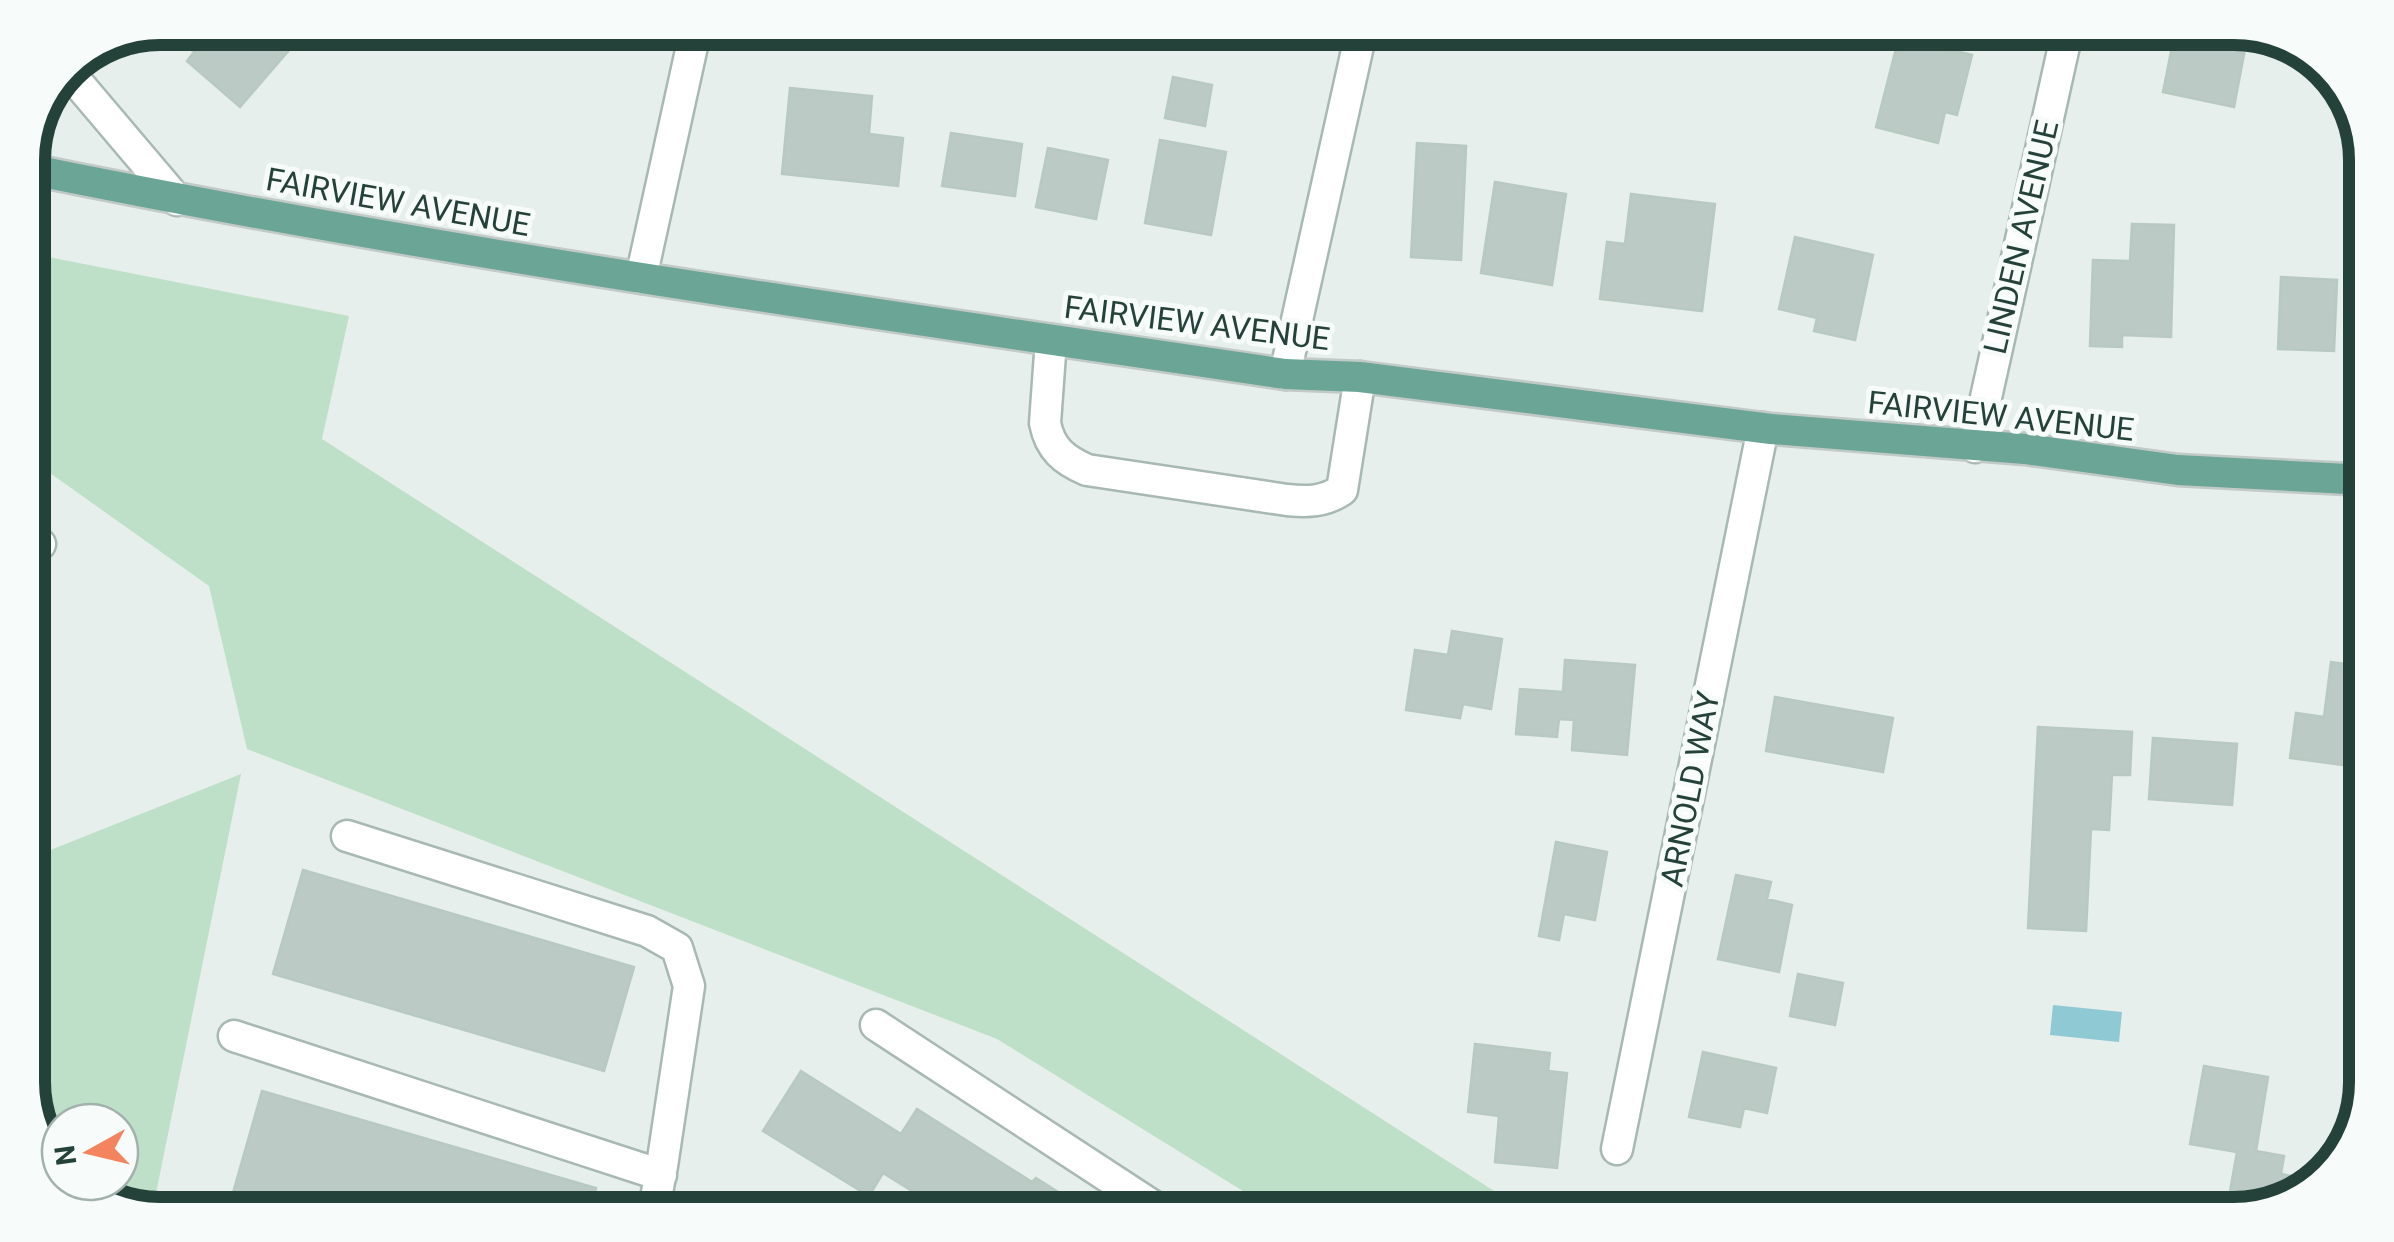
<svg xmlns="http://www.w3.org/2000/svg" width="2394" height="1242" font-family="Roboto,sans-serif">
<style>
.green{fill:#bfe0c8}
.water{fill:#8ec9d4}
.building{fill:#bbcac4;stroke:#b8c9c2;stroke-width:2.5}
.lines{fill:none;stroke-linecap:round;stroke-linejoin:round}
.minor-casing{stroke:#a8b8b2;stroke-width:35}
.major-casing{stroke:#c2cac8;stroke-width:35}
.minor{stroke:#fff;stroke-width:30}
.major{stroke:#6aa596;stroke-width:30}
.labels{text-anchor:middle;stroke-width:10;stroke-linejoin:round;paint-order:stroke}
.street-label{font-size:32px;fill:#24423a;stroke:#f7fbf9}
.rim{fill:none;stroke:#24423a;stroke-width:12}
</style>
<rect width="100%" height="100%" fill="#e6efeb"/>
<!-- green -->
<path class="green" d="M28 253 349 316 322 439 1505 1198 1625 1214H1280L997 1039 247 749 209 586 40 466 28 463Z
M241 774 152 1213 101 1201 80 1182H120V1122H60V1165L50 1156 28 1091V859Z"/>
<!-- water -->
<path class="water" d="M2053 1005 2122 1012 2119 1042 2050 1035Z"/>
<!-- building -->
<path class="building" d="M184 28H308L240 107 187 61 194 52 180 40 188 30Z
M806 28H867L865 47 805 42Z
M2185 28H2223L2248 33 2234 107 2163 92 2172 47 2181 49Z
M1899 37 1972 55 1957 115 1945 112 1938 143 1876 127Z
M1173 77 1212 85 1205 126 1165 118Z
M790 88 872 96 869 134 903 138 898 186 782 174Z
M951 133 1022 144 1015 196 942 186Z
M1160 140 1226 152 1211 235 1145 223Z
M1417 143 1466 146 1461 260 1411 257Z
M1048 148 1108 160 1096 219 1036 207Z
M1495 182 1566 194 1552 285 1481 273Z
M1631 194 1715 204 1702 311 1600 299 1607 242 1625 244Z
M2132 224 2174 225 2171 337 2122 335V347L2090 346 2093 260 2130 261Z
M1795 237 1873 255 1855 340 1814 331 1817 318 1779 309Z
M2281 277 2337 280 2334 351 2278 349Z
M1452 631 1502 639 1491 709 1463 704 1460 718 1406 710 1415 650 1448 655Z
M1565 660 1635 665 1627 755 1572 750 1574 720 1559 719 1557 737 1516 734 1520 689 1563 692Z
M2331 662 2366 667V768L2290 758 2296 713 2324 717Z
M1775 697 1893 718 1883 772 1766 751Z
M2038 727 2132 732 2130 775H2112L2109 830 2091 829 2086 931 2028 928Z
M2153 738 2237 744 2232 805 2149 799Z
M1556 842 1607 852 1595 920 1564 914 1559 940 1539 936Z
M303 870 634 967 604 1071 273 974Z
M1736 875 1771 882 1767 899 1792 905 1779 972 1718 959Z
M1798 974 1843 983 1835 1025 1790 1016Z
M1475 1044 1550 1053 1548 1071 1567 1073 1557 1168 1495 1162 1499 1116 1468 1112Z
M1703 1052 1776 1068 1767 1113 1744 1108 1740 1127 1689 1117Z
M2204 1066 2268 1077 2256 1151 2284 1156 2281 1174 2318 1181 2307 1192 2234 1214H2226L2237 1152 2190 1144Z
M801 1071 901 1134 917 1109 1032 1182 1036 1178 1093 1214H949L883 1173 869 1196 763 1131Z
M262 1091 596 1188 589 1214H309L233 1193Z"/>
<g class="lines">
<defs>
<path id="minor" d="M66 69 177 200
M641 278 696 28
M1051 340 1045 423C1050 449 1064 460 1087 470L1287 500C1308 502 1324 502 1342 490L1360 377
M1285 374 1362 28
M1975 447 2068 28
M28 541 40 544
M347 836 647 931 677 948 689 986 662 1166 653 1214
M876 1025 1165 1214
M234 1036 661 1175
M1617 1149 1763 428"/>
<path id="major" d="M28 169C444 254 865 312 1285 374L1360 377 1771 429 2025 449 2178 470 2366 480"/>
</defs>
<!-- minor casing -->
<use href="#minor" class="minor-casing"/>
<!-- major casing -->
<use href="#major" class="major-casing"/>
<!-- minor -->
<use href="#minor" class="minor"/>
<!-- major -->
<use href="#major" class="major"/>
</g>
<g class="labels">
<!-- street labels -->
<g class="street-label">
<text transform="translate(398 202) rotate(10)" y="11">FAIRVIEW AVENUE</text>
<text transform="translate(2021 237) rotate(-77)" y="11">LINDEN AVENUE</text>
<text transform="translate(1197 323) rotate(7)" y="11">FAIRVIEW AVENUE</text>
<text transform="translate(2001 416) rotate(6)" y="11">FAIRVIEW AVENUE</text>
<text transform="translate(1690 789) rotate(-79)" y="11">ARNOLD WAY</text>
</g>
</g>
<!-- crop -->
<path d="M0 0H2394V1242H0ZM160 45H2234A115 115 0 0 1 2349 160V1082A115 115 0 0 1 2234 1197H160A115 115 0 0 1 45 1082V160A115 115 0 0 1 160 45Z" fill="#f7fbf9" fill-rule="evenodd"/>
<path class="rim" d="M160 45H2234A115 115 0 0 1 2349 160V1082A115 115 0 0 1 2234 1197H160A115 115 0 0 1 45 1082V160A115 115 0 0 1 160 45Z"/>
<!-- north arrow -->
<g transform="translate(90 1152) rotate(262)"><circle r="48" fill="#f7fbf9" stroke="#a3b1ad" stroke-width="2.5"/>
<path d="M0-8L18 38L0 25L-18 38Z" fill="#f4845f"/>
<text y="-15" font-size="28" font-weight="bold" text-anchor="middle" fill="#24423a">N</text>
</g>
</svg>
